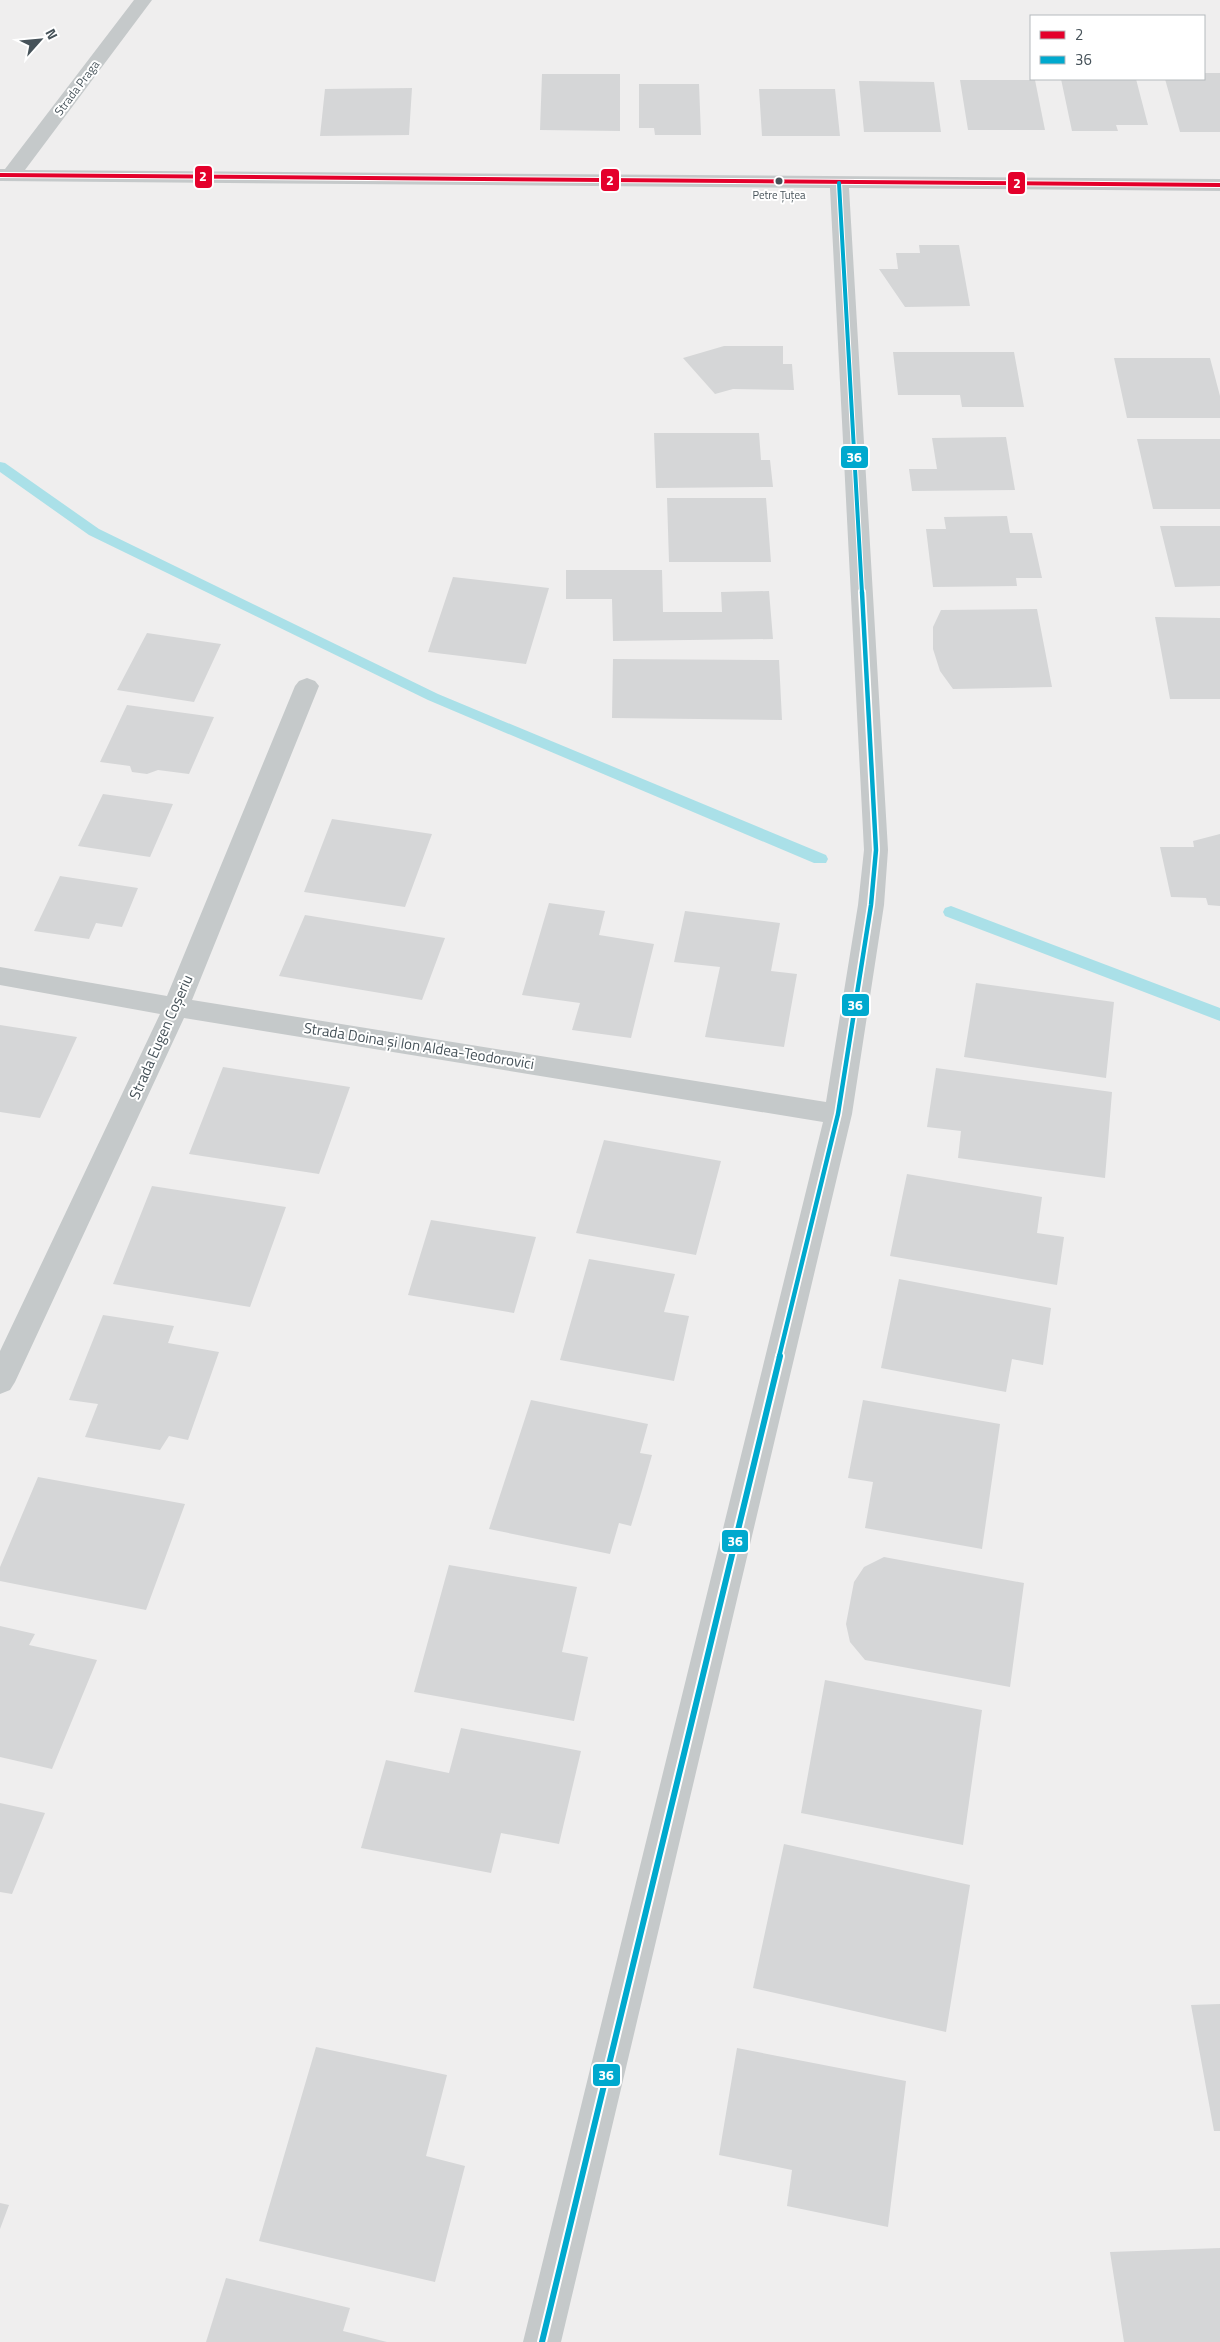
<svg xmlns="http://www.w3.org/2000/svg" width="1220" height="2342" font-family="'Titillium Web',sans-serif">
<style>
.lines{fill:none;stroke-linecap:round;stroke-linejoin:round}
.stream{fill:#aae0e8;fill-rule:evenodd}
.building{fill:#d5d6d7}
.minor{fill:#c5c9ca;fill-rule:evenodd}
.bus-1-casing{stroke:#fff;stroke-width:6}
.bus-2-far2-casing{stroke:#fff;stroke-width:6}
.bus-2-far1-casing{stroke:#fff;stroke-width:8}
.bus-2-casing{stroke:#fff;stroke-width:10}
.bus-1{stroke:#e4002b;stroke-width:4}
.bus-2-far2{stroke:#00a9ce;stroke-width:4}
.bus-2-far1{stroke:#00a9ce;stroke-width:4.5}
.bus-2{stroke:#00a9ce;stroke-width:6}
.bus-dot{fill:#465259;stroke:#fff;stroke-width:2}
.labels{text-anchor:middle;stroke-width:4;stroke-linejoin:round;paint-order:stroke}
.far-bus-label{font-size:11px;fill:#465259;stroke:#fff}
.far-street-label{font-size:12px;fill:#465259;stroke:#fff}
.street-label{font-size:15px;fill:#465259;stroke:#fff}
.line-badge{stroke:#fff;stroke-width:2}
.badge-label{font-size:14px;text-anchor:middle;font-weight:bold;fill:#fff}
</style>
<rect width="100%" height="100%" fill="#efeeee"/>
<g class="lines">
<!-- stream -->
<path class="stream" d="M0 462 5 463 99 529 438 694 826 855 828 859 826 863H814L428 700 89 535 0 472Z
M951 906 1220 1008V1021L945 916 943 912 945 908Z"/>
</g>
<!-- building -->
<path class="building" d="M1204 73H1220V132H1180L1165 79H1204Z
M542 74H620V131L540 130Z
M1061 79H1136L1148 125H1116L1118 131H1072Z
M960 80H1035L1045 130H968Z
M859 81 934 82 941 132H864Z
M639 84H699L701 135H655L654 128H639Z
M412 88 409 135 320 136 325 89Z
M759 89H835L840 136H762Z
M919 245H959L970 306 905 307 879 269H898L896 253H920Z
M724 346H783V364H792L794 390 733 389 715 394 683 358Z
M893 352H1014L1024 407H962L960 395H898Z
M1114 358H1210L1220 396V418H1127Z
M654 433H759L761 460H770L773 487 656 488Z
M1006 437 1015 490 912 491 909 469H937L932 438Z
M1137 439H1220V509H1153Z
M667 498H766L771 562H669Z
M1007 516 1010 533H1032L1042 578H1016L1017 586 933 587 926 529H946L944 517Z
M1160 526H1220V586L1175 587Z
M566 570H662L663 612H722L721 592 769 591 773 639 613 641 612 599H566Z
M453 577 549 588 526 664 428 652Z
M1037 609 1052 687 953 689 940 671 933 649V627L941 610Z
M1155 617 1220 618V699H1170Z
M147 633 221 644 194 702 117 690Z
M613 659 779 660 782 720 612 718Z
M127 705 214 717 189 774 158 770 147 774 132 772 130 766 100 762Z
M103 794 173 804 150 857 78 846Z
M332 819 432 834 405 907 304 892Z
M1220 834V906L1208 905 1206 898 1171 897 1160 847H1194L1193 841Z
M60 876 138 888 122 927 96 923 89 939 34 931Z
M549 903 605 911 599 935 654 944 631 1038 572 1030 580 1003 522 995Z
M685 911 780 923 771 971 797 974 784 1047 705 1037 720 967 674 962Z
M305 915 445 938 422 1000 279 976Z
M976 983 1114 1002 1106 1078 964 1057Z
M0 1025 77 1037 40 1118 0 1112Z
M223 1067 350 1087 319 1174 189 1154Z
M936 1068 1112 1092 1105 1178 958 1158 961 1131 927 1127Z
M604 1140 721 1161 696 1255 576 1233Z
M907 1174 1042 1197 1037 1233 1064 1237 1057 1285 890 1256Z
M152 1186 286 1207 250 1307 113 1284Z
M431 1220 536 1237 514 1313 408 1295Z
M589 1259 675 1274 664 1312 689 1316 674 1381 560 1360Z
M899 1279 1051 1308 1043 1365 1012 1359 1006 1392 881 1368Z
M103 1315 174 1326 168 1343 219 1352 188 1440 169 1436 160 1450 85 1437 98 1404 69 1400Z
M531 1400 648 1424 640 1453 652 1455 642 1490 631 1526 619 1523 610 1554 489 1529Z
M863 1400 1000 1424 982 1549 865 1528 873 1482 848 1478Z
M38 1477 185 1504 146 1610 0 1581V1567Z
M884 1557 1024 1583 1010 1687 865 1660 850 1642 846 1624 854 1582 864 1567Z
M449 1565 577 1587 562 1652 588 1657 574 1721 414 1692Z
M0 1626 35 1634 29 1645 97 1660 52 1769 0 1757Z
M825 1680 982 1710 963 1845 801 1813Z
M461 1728 581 1751 559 1844 501 1833 491 1873 361 1848 386 1760 449 1773Z
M0 1803 45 1813 12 1894 0 1892Z
M784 1844 970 1885 946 2032 753 1988Z
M1220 2004V2131H1214L1191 2005Z
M316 2047 447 2075 426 2156 465 2166 435 2282 259 2241Z
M737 2048 906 2081 888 2227 787 2206 792 2170 719 2155Z
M0 2203 9 2205 0 2229Z
M1220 2248V2342H1124L1110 2252Z
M226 2278 350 2308 343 2331 387 2342H206Z"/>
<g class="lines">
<!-- minor -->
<path class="minor" d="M134 0H152L25 170 1220 179V191L849 188 888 850 884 905 852 1114 561 2342H523L823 1122 184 1018 15 1382 10 1390 0 1394V1351L160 1014 0 985V967L167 996 295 686 299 681 307 678 315 681 319 686 192 1000 826 1102 858 905 864 850 830 188 0 181V169H5Z"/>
<defs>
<path id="bus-1" d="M0 175 1220 185"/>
<path id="bus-2-far2" d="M839 183 862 593"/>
<path id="bus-2-far1" d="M779 1357 838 1114 871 905 876 850 862 592"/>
<path id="bus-2" d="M542 2342 780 1356"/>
</defs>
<!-- bus-1 casing -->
<use href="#bus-1" class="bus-1-casing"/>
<!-- bus-2-far2 casing -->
<use href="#bus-2-far2" class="bus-2-far2-casing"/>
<!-- bus-2-far1 casing -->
<use href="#bus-2-far1" class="bus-2-far1-casing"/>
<!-- bus-2 casing -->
<use href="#bus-2" class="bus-2-casing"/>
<!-- bus-1 -->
<use href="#bus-1" class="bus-1"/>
<!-- bus-2-far2 -->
<use href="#bus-2-far2" class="bus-2-far2"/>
<!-- bus-2-far1 -->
<use href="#bus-2-far1" class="bus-2-far1"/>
<!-- bus-2 -->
<use href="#bus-2" class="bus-2"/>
</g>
<!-- markers -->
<circle class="bus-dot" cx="779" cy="181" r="4.5"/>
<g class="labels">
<!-- far-bus labels -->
<g class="far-bus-label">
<text x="779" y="199">Petre Țuțea</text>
</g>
<!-- far-street labels -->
<g class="far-street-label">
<text transform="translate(77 88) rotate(-53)" y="4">Strada Praga</text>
</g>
<!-- street labels -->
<g class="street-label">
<text transform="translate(161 1037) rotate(-66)" y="5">Strada Eugen Coșeriu</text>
<text transform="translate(419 1046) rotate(9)" y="5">Strada Doina și Ion Aldea-Teodorovici</text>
</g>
</g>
<g class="line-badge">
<rect x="194" y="165" width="19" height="24" rx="5" fill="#e4002b"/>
<rect x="600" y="168" width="20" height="24" rx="5" fill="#e4002b"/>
<rect x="1007" y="171" width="19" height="24" rx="5" fill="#e4002b"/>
<rect x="840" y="445" width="29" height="24" rx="5" fill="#00a9ce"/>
<rect x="841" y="993" width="29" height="24" rx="5" fill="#00a9ce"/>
<rect x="721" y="1529" width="28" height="24" rx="5" fill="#00a9ce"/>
<rect x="592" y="2063" width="29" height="24" rx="5" fill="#00a9ce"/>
</g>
<g class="badge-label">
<text x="203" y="181">2</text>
<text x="610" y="185">2</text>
<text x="1017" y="188">2</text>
<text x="854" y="462">36</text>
<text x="855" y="1010">36</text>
<text x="735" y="1546">36</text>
<text x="606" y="2080">36</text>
</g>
<!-- legend -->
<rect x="1030" y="15" width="175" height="65" fill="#ffffff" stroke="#b5babd"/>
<rect x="1040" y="31" width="25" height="8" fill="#e4002b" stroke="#b5babd"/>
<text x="1075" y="40" font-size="15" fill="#465259">2</text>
<rect x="1040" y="56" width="25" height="8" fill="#00a9ce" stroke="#b5babd"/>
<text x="1075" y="65" font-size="15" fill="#465259">36</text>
<!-- north arrow -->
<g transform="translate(40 40) rotate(63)" stroke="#ffffff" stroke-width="4" paint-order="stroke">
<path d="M0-4L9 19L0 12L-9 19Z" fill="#465259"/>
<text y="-8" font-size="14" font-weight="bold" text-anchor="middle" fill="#465259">N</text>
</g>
</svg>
